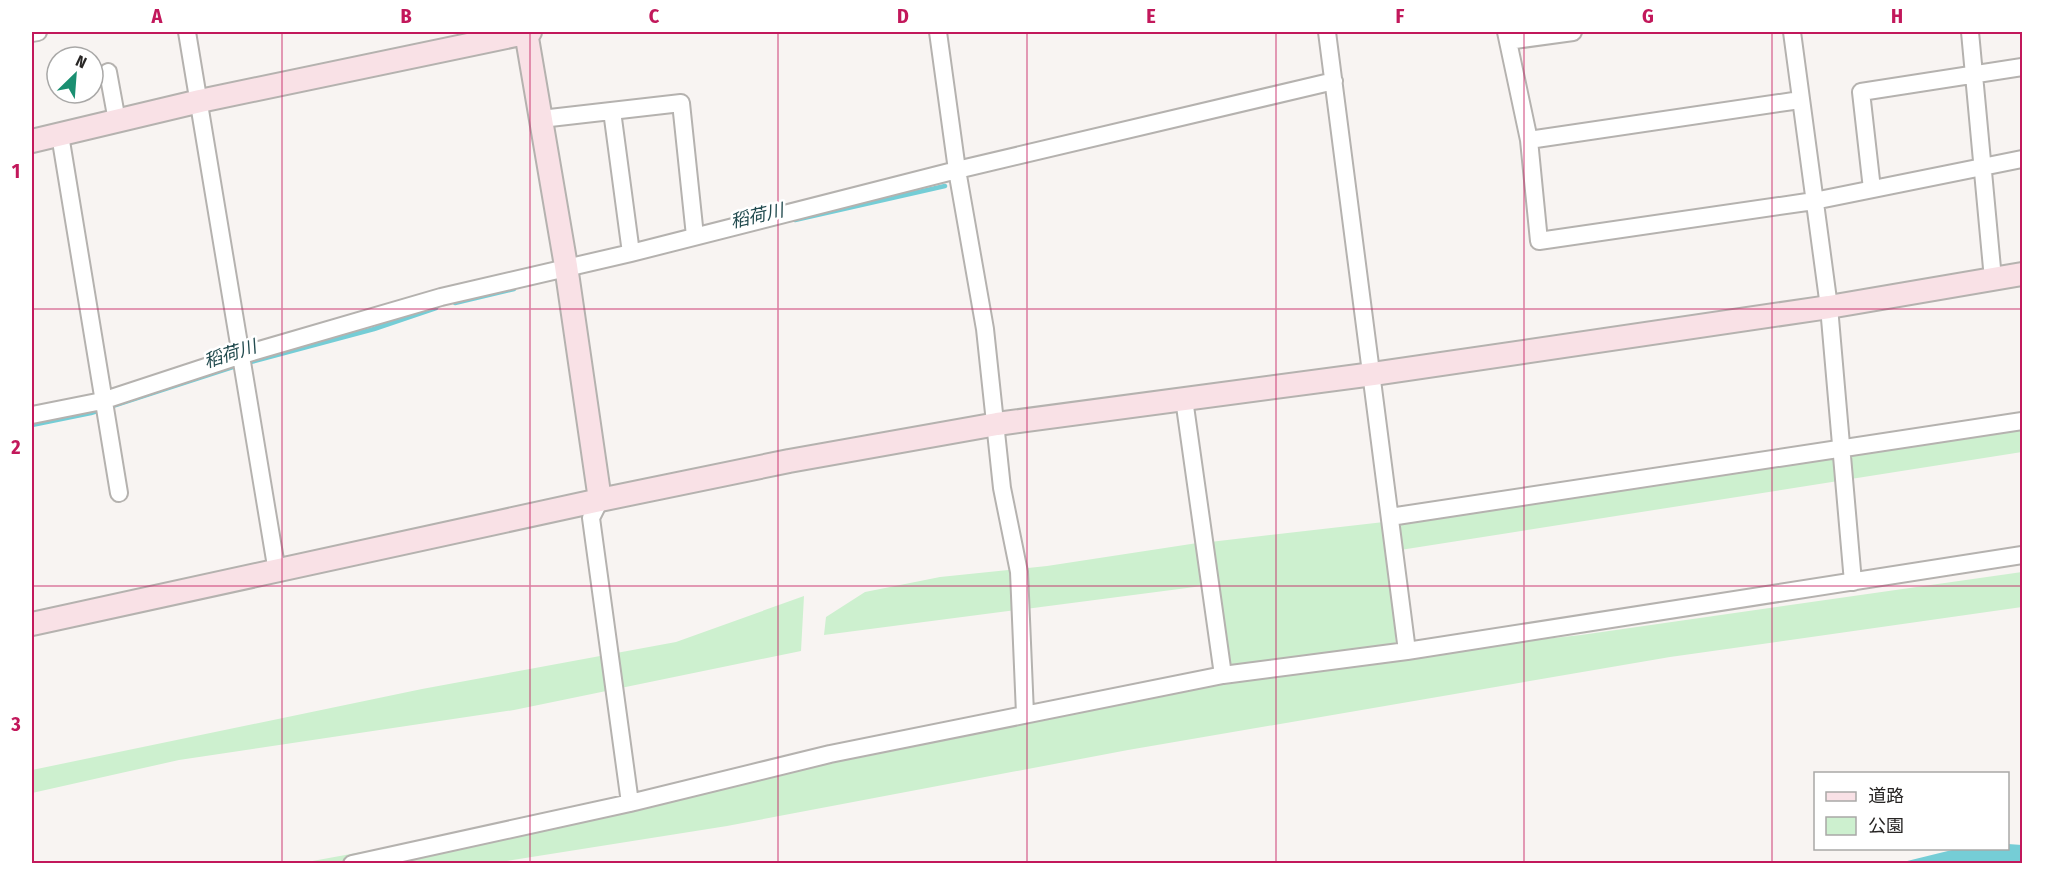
<svg xmlns="http://www.w3.org/2000/svg" width="2054" height="895" font-family="'Fira Sans Condensed','Noto Sans JP',sans-serif">
<style>
.green{fill:#cdf0cf}
.water{fill:#75cdd6}
.lines{fill:none;stroke-linecap:round;stroke-linejoin:round}
.stream{stroke:#75cdd6;stroke-width:4.5}
.street-casing{stroke:#b5b2af;stroke-width:20}
.secondary-casing{stroke:#b5b2af;stroke-width:26}
.street{stroke:#fff;stroke-width:16}
.secondary{stroke:#f9e1e6;stroke-width:22}
.grid{fill:none;stroke:#c2185b;stroke-width:1.5;stroke-opacity:0.55}
.labels{text-anchor:middle;stroke-width:5;stroke-linejoin:round;paint-order:stroke}
.water-label{font-size:18px;font-style:italic;fill:#224b4f;stroke:#fff}
.neatline{fill:none;stroke:#c2185b;stroke-width:2}
.grid-label{font-size:20px;text-anchor:middle;font-weight:bold;fill:#c2185b}
</style>
<rect width="100%" height="100%" fill="#f8f4f2"/>
<!-- green -->
<path class="green" d="M2022 421V452L1394 551 1390 517Z
M1384 522 1396 644 1230 665 1210 542Z
M1204 542 1210 585 824 635 826 617 865 592 940 577 1047 566Z
M2022 572V607L1670 657 1128 750 727 826 494 863 296 864 630 803 1223 675 1581 635Z
M804 596 801 651 514 710 179 760 32 793V770L422 689 676 642Z"/>
<!-- water -->
<path class="water" d="M2008 844 2022 845V863H1899L1956 849 2008 848Z"/>
<g class="lines">
<!-- stream -->
<path class="stream" d="M795 220 945 186
M455 303 514 289
M247 363 374 329 436 308
M32 425 91 413 239 365"/>
<defs>
<path id="street" d="M187 32 277 572
M938 32 957 170 985 329 1002 488 1019 572 1025 714
M1327 32 1407 651
M1506 32 1529 140 1539 241 1814 201 2022 159
M1792 32 1829 307 1853 582
M1970 32 1993 279
M32 33 38 32
M1508 41 1573 32
M108 72 117 121
M612 111 631 253
M541 119 681 103 695 236
M60 135 119 493
M1529 140 1800 100
M1872 189 1861 92 2022 67
M1184 399 1223 675
M32 415 102 401 242 355 441 297 631 253 957 170 1334 81
M600 500 591 518 630 803
M1390 517 2022 421
M352 864 630 803 830 754 1223 675 1407 651 2022 555"/>
<path id="secondary" d="M526 32 566 266 600 500
M32 141 200 101 530 32
M32 624 600 500 789 461 997 424 1373 374 1829 307 2022 274"/>
</defs>
<!-- street casing -->
<use href="#street" class="street-casing"/>
<!-- secondary casing -->
<use href="#secondary" class="secondary-casing"/>
<!-- street -->
<use href="#street" class="street"/>
<!-- secondary -->
<use href="#secondary" class="secondary"/>
</g>
<!-- grid -->
<path class="grid" d="M282 32V864M530 32V864M778 32V864M1027 32V864M1276 32V864M1524 32V864M1772 32V864M32 309H2022M32 586H2022"/>
<g class="labels">
<!-- water labels -->
<g class="water-label">
<text transform="translate(757 216) rotate(-13)" y="6">稻荷川</text>
<text transform="translate(230 354) rotate(-18)" y="6">稻荷川</text>
</g>
</g>
<!-- border -->
<rect width="2054" height="895" fill="none" stroke="#ffffff" stroke-width="66"/>
<!-- legend -->
<rect x="1814" y="772" width="195" height="78" fill="#ffffff" stroke="#a9a8a7" stroke-width="1.5"/>
<rect x="1826" y="792" width="30" height="9" fill="#f9e1e6" stroke="#a9a8a7" stroke-width="1.5"/>
<text x="1868" y="802" font-size="18" fill="#272524">道路</text>
<rect x="1826" y="817" width="30" height="18" fill="#cdf0cf" stroke="#a9a8a7" stroke-width="1.5"/>
<text x="1868" y="832" font-size="18" fill="#272524">公園</text>
<!-- north arrow -->
<g transform="translate(75 75) rotate(25)"><circle r="28" fill="#ffffff" stroke="#a9a8a7" stroke-width="1.5"/>
<path d="M0-4.5L10 22L0 15L-10 22Z" fill="#1a8f71"/>
<text y="-9" font-size="16" font-weight="bold" text-anchor="middle" fill="#272524">N</text>
</g>
<rect x="33" y="33" width="1988" height="829" class="neatline"/>
<g class="grid-label">
<text x="157" y="23">A</text>
<text x="406" y="23">B</text>
<text x="654" y="23">C</text>
<text x="903" y="23">D</text>
<text x="1151" y="23">E</text>
<text x="1400" y="23">F</text>
<text x="1648" y="23">G</text>
<text x="1897" y="23">H</text>
<text x="16" y="178">1</text>
<text x="16" y="454">2</text>
<text x="16" y="731">3</text>
</g>
</svg>
